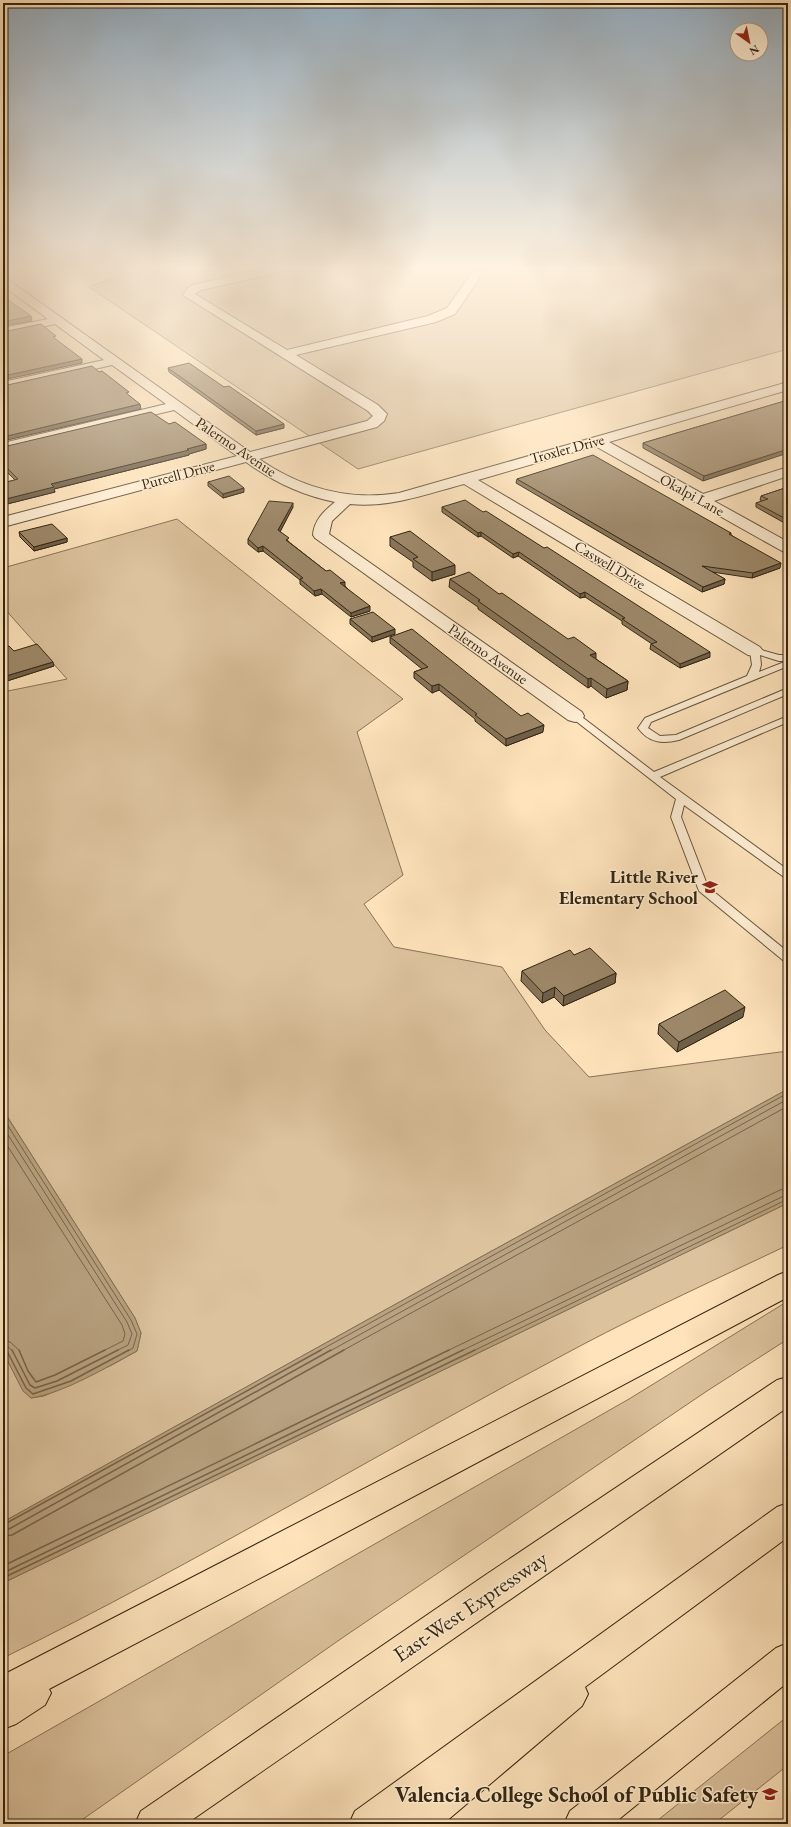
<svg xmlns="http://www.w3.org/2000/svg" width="791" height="1827" font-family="'EB Garamond',serif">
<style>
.green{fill:#dcc39e;stroke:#887457}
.water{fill:#b9a281;stroke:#847054}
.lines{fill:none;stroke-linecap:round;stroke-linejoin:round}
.shore-far1{stroke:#766448;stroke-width:1}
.shore{stroke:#766448;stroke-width:1.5}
.service-casing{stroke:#66543b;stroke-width:2}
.minor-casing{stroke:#66543b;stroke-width:2}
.motorway-casing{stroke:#342510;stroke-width:2}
.service{fill:#feedd3;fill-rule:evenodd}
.minor{fill:#feedd3;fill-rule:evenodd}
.motorway{fill:#fee3bb;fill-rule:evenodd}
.wall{fill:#87755a;stroke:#342510}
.shaded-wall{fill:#6e5f4a;stroke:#342510}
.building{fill:#9d8869;stroke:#342510}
.labels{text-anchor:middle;stroke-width:3;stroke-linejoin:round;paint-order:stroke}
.far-street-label{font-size:15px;fill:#342510;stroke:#feedd3}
.poi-label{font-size:18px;font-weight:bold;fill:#342510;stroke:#feedd3;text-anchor:end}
.near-street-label{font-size:22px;fill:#342510;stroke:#feedd3}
.near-poi-label{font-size:22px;font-weight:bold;fill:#342510;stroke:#feedd3;text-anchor:end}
</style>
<rect width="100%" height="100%" fill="#fee3bb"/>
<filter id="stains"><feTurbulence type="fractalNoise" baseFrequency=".005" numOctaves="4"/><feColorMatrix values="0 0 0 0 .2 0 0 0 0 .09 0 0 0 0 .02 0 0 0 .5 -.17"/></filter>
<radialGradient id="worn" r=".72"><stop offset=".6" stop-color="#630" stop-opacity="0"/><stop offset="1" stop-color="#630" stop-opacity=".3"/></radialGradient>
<!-- green -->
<path class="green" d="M136 270H788V349L358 469 89 287Z
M177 519 403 699 357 732 403 875 364 904 394 947 502 967 545 1030 589 1077 788 1051V1089L468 1264 3 1522V1352L23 1390 31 1398 44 1396 112 1365 137 1351 141 1333 135 1318 3 1110V692L67 679 3 607V568Z
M788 1203V1245C719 1278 648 1310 580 1346 386 1448 199 1562 3 1658V1583Z
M788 1301V1339L707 1391 345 1636 76 1824H3V1756L629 1399Z
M788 1716V1765L714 1824H653Z"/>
<!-- water -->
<path class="water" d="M788 1089V1203L3 1583V1522L468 1264Z
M3 1110 135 1318 141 1333 137 1351C107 1367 64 1393 31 1398L23 1391 3 1352Z"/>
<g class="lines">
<!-- shore-far1 -->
<path class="shore-far1" d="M3 1118 131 1320 137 1334 133 1348 128 1351
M3 1127 127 1322 132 1334 128 1345 116 1351
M3 1139 122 1325 125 1334 123 1341 103 1351
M3 1340 10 1342 20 1351
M3 1346 8 1347 13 1351
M319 1351 788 1093
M330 1351 788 1099
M342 1351 788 1106
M447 1351 780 1190 788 1188
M461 1351 788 1194
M473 1351 788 1199"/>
<!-- shore -->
<path class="shore" d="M12 1350 30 1385 35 1388 57 1381 118 1350
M19 1350 28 1371 36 1382 55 1375 105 1350
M3 1351 8 1353 26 1388 33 1394 71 1381 129 1350
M3 1525 321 1350
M3 1530 9 1529 331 1350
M3 1536 12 1535 344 1350
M3 1566 449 1350
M3 1573 463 1350
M3 1578 475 1350"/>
<defs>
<path id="service" d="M754 648 779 655H788V666L651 722 648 728 660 736 676 735 788 688V694L679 740C662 744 649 743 638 728L645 718 747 676 752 665 750 651ZM760 655 779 661H787L759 672 761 665Z
M575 713 578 714 654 772 788 716V722L660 777 788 870V878L784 877 684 805 681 817 708 887 788 952V962L784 961 699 891 671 817 676 799 572 718 570 716Z"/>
<path id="minor" d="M259 270H282L277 273 201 290 195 294 287 350 428 316 447 308 474 270H485L455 314 436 322 296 355 378 405 387 414 384 421 377 427 259 459C301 488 349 501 399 493L788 382V390L609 442 703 494 788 467V476L714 501 788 542V553L782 551 595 446 478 480 760 647 763 651 760 655 754 656 748 655 464 484C426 494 390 508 350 504L332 521 329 534 582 712 584 716 582 720 575 722 568 720 315 538 313 535C314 520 324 511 335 502 303 496 272 481 246 462L3 527V517L237 456 174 410 3 451V443L166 404 112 365 3 390V382L104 360 55 324 3 336V328L48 319 3 286V278L7 279 250 452 367 421 373 416 368 411 183 295 188 288 193 285Z"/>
<path id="motorway" d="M788 1271V1297L283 1566 49 1689 51 1693 45 1705 16 1724 3 1729V1675L778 1275Z
M788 1377V1407L186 1824H135L141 1811 484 1576 777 1380Z
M788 1503V1537L585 1687 588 1694 582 1706 443 1824H349L355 1811 777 1507Z
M788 1643V1682L613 1824H564L570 1811 776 1648Z"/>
</defs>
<!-- service casing -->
<use href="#service" class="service-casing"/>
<!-- minor casing -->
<use href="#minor" class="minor-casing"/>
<!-- motorway casing -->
<use href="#motorway" class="motorway-casing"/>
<!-- service -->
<use href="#service" class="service"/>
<!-- minor -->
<use href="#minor" class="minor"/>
<!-- motorway -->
<use href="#motorway" class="motorway"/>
</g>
<!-- wall -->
<path class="wall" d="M168 368 224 387 284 428 256 435 169 372Z
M788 400 703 481 643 448V443Z
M169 424 206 444V449L189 454V455L54 489 55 492 7 504 3 501V483L15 480 3 468V447Z
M517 479 731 533V535L780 568 752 578 712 572 725 579 724 584 702 592 516 483Z
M208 482 244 492 223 498 208 486Z
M788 487V525L756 507V503L762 501 760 500 761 496Z
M293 507 280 531 289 542 345 586 370 611 351 617 322 594 315 596 300 584V580L263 551 258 552 248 544V539Z
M442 507 710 657 680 668 650 649 651 644H652L622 624V621L585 597 580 598 518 556 513 558 481 536 478 537 442 512Z
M19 532 67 538V542L34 551 20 537Z
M390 537 455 574 432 581 413 567V562L390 546Z
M450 579 499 594 596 659 628 681 627 690 606 698 591 686 588 688 478 609V607L449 587Z
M350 619 395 634 372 642 350 624Z
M390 637 521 716 543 732 506 746 475 721V719L439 690 432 693 414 678V672L422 669 390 643Z
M3 648 14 651 54 666 7 681 3 676Z
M574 955 616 973 615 983 563 1006 554 997 542 1003 521 981 522 971Z
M743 1017 677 1052 658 1034 659 1024Z"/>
<!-- shaded-wall -->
<path class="shaded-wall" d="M31 316 32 321 3 326V322Z
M82 359V363L3 380V376Z
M140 404 141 409 3 441V437Z
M284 424V428L256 435V431Z
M206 444V449L189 454V455L54 489 55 492 7 504 6 499 51 484Z
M788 449V453L703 481 704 476Z
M244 488V492L223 498V494Z
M293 503V507L279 534 278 530Z
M481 532V536L478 537V533Z
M67 538V542L34 551V547Z
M263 546V551L258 552V548Z
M519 552 518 556 513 558V554Z
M781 563 780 568 752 578 753 573Z
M455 565V574L432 581V572Z
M725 579 724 584 702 592 703 587Z
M345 582V586L341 588 340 583Z
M321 589 322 594 315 596 314 591Z
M585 592V597L580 598V594Z
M370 606V611L351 617V613Z
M395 629V634L372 642V637Z
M710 652V657L680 668V664Z
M596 653V661L590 655Z
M53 662 54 666 7 681 6 676Z
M591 678V686L588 688V679Z
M628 681 627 690 606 698 607 689Z
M439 684V690L432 693V686Z
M544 725 543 732 506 746V739Z
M616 973 615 983 563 1006 564 996Z
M555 987 554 997 542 1003 543 993Z
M745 1007 743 1017 677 1052 679 1042Z"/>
<!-- building -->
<path class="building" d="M4 297 31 316 3 322V299Z
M41 324 56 336 53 337 82 359 3 376V332Z
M189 363 224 387 229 386 284 424 256 431 168 368Z
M92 366 99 372 102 371 129 392 126 393 140 404 3 437V386Z
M788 400V449L704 476 643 443Z
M151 412 169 424 175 422 206 444 187 449 189 450 51 484 54 487 6 499 3 497V483L18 479 3 464V447Z
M593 455 731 533 729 534 781 563 753 573 702 566 725 579 703 587 517 479Z
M229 476 244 488 223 494 208 482Z
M788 487V520L756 503 768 499 761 496Z
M465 500 483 512 486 511 544 548 547 547 710 652 680 664 651 644 657 642 622 619 625 618 585 592 580 594 519 552 513 554 481 532 478 533 442 507Z
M269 501 293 503 278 530 289 538 286 540 326 571 330 570 345 582 340 583 370 606 351 613 321 589 314 591 300 579 303 578 263 546 258 548 248 539Z
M52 524 67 538 34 547 19 532Z
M410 531 455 565 432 572 413 559 418 557 390 537Z
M469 572 499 594 502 593 568 639 574 637 596 653 590 655 628 681 607 689 591 678 588 679 478 601 480 600 450 579Z
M373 612 395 629 372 637 350 619Z
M412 629 521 716 528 713 544 725 506 739 475 715 477 714 439 684 432 686 414 672 428 667 390 637Z
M37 644 53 662 6 676 3 672V648L9 646 14 651Z
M590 948 616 973 564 996 555 987 543 993 522 971 570 950 574 955Z
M725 990 745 1007 679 1042 659 1024Z"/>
<!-- sky -->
<linearGradient id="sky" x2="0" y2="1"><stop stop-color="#95adbf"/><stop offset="0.51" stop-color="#fff2e0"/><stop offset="1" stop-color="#fff2e0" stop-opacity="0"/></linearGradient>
<rect width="791" height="526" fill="url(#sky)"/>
<!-- icons -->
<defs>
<symbol id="school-bare" viewBox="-9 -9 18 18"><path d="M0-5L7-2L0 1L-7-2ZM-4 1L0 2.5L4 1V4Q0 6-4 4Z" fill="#8f2418" stroke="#feedd3" stroke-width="2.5" paint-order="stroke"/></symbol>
<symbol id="university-bare" viewBox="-9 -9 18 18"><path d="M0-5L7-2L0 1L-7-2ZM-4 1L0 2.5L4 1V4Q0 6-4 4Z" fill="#8f2418" stroke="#feedd3" stroke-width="2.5" paint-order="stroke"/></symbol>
</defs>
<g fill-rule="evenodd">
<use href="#school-bare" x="699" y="876" width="22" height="22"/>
<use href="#university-bare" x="759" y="1783" width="22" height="22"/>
</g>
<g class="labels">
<!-- far-street labels -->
<g class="far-street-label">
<text transform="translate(236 447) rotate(34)" y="5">Palermo Avenue</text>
<text transform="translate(567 449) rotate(-15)" y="5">Troxler Drive</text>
<text transform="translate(178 475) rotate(-15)" y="5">Purcell Drive</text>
<text transform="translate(692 495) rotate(29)" y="5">Okalpi Lane</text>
<text transform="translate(610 565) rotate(31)" y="5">Caswell Drive</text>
<text transform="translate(488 654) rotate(35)" y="5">Palermo Avenue</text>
</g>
<!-- poi labels -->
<g class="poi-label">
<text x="698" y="883">Little River<tspan x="698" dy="21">Elementary School</tspan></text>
</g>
<!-- near-street labels -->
<g class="near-street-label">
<text transform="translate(470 1606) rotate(-34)" y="8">East-West Expressway</text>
</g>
<!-- near-poi labels -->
<g class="near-poi-label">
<text x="758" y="1802">Valencia College School of Public Safety</text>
</g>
</g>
<!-- margin -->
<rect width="791" height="1827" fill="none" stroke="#fee3bb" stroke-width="16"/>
<rect x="4" y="4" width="783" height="1819" fill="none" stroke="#342510" stroke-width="2"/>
<rect x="8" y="8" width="775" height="1811" fill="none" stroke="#342510"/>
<!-- north arrow -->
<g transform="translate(749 42) rotate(147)"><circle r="19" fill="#feedd3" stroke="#ad9d85"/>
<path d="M0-3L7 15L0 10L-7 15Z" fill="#8f2418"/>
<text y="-6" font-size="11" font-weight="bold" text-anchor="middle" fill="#342510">N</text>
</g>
<rect width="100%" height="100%" filter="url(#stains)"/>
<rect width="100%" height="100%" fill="url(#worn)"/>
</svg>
